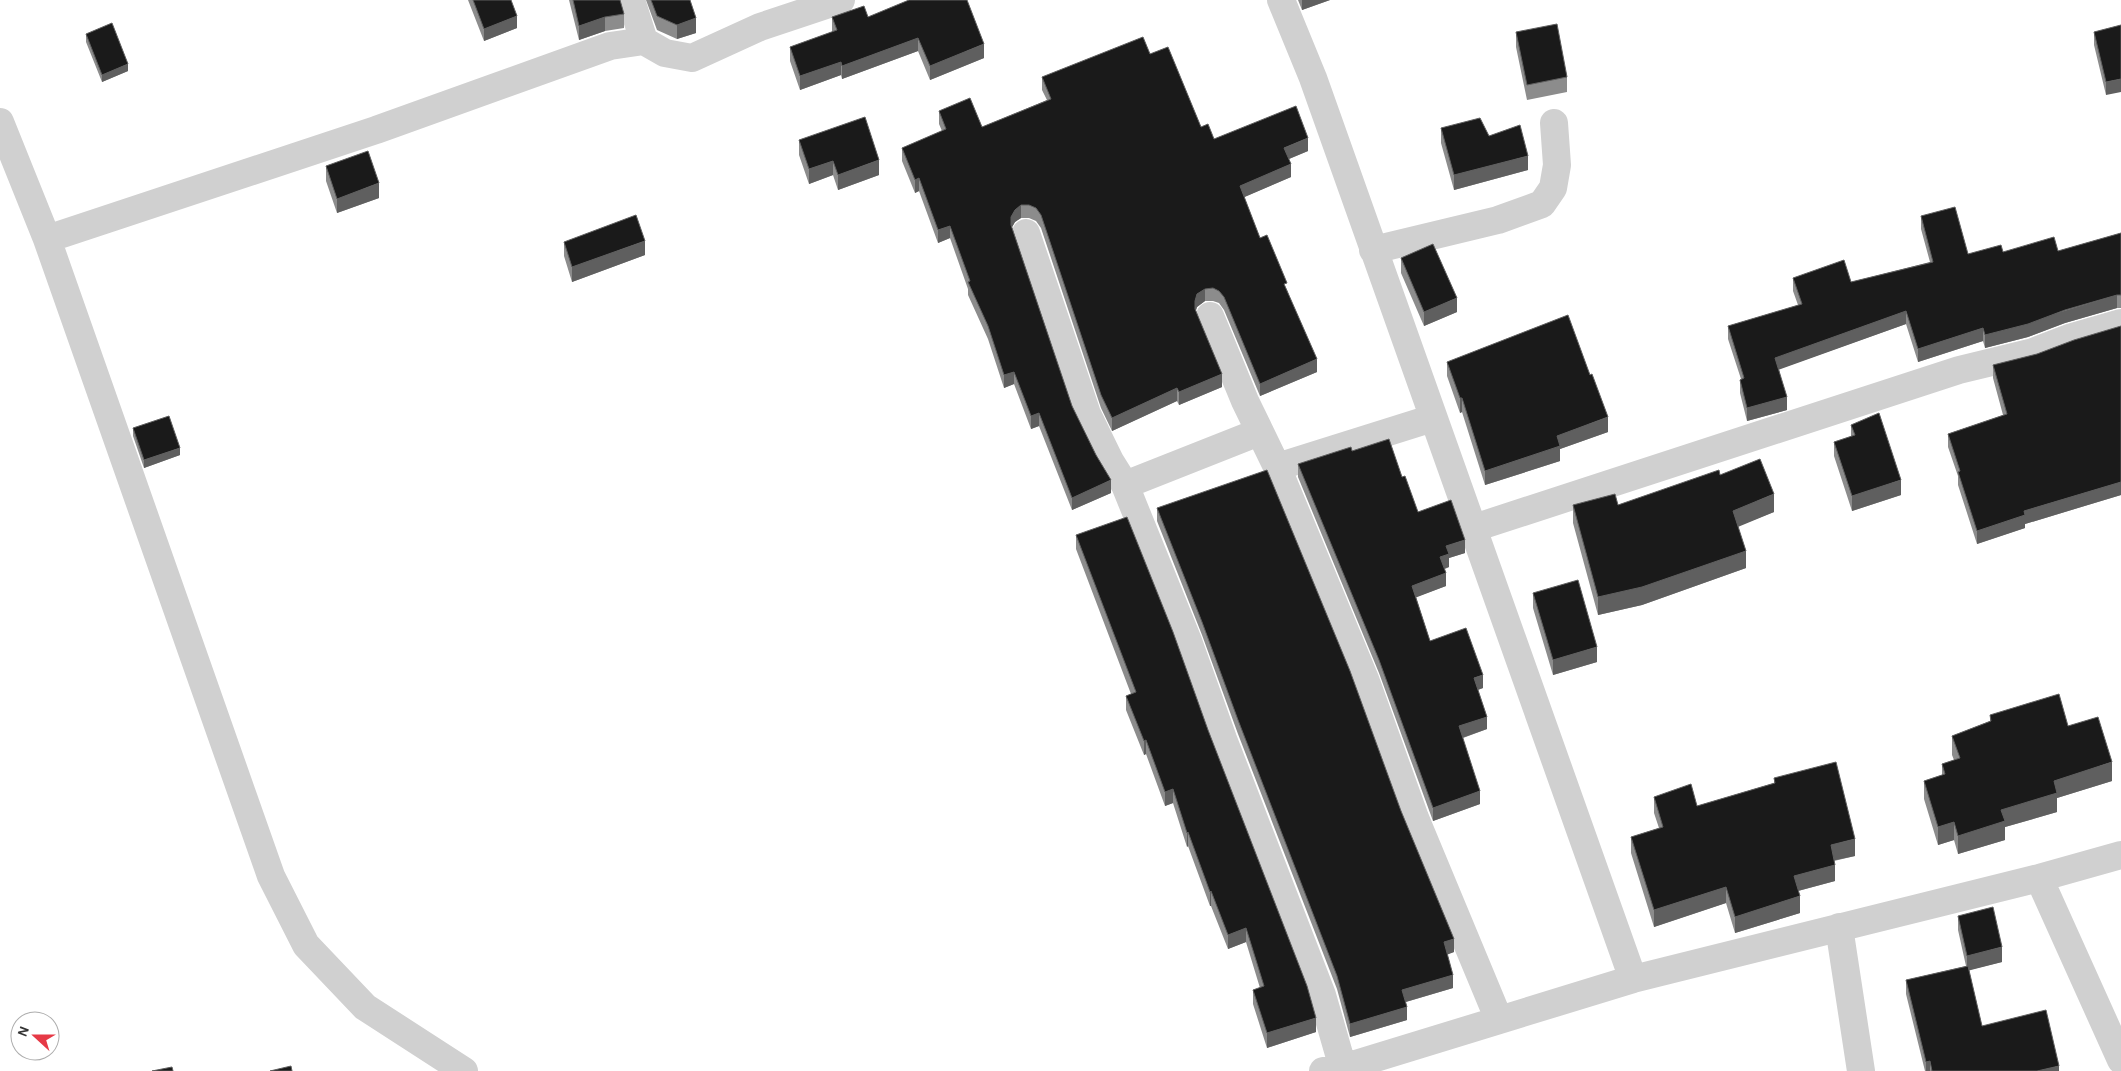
<svg xmlns="http://www.w3.org/2000/svg" width="2121" height="1071" font-family="Karla,sans-serif">
<style>
.lines{fill:none;stroke-linecap:round;stroke-linejoin:round}
.minor{stroke:#d0d0d0;stroke-width:28}
.wall{fill:#8c8c8c}
.shaded-wall{fill:#5f5f5f}
.building{fill:#1a1a1a;stroke:#5f5f5f}
</style>
<rect width="100%" height="100%" fill="#fff"/>
<g class="lines">
<!-- minor -->
<path class="minor" d="M631 0 644 41
M1281 0 1313 78 1633 979
M0 122 47 239 271 876 306 945 365 1007 464 1071
M1026 233 1087 414 1110 461 1125 485 1188 641 1223 739 1322 995 1343 1068
M47 239 376 130 610 46 644 41 665 53 692 58 760 27 841 0
M1373 250 1498 220 1542 204 1553 188 1557 165 1554 123
M1210 316 1245 401 1277 467 1365 679 1415 818 1499 1020
M1277 467 1433 418
M1125 485 1259 432
M1474 528 1959 370 2033 352 2069 338 2121 323
M2039 878 2121 1060
M1839 927 1861 1071
M1323 1071 1343 1068 1633 979 2039 878 2121 855"/>
</g>
<!-- wall -->
<path class="wall" d="M468 0H511L517 28 484 41Z
M569 0H620L624 14V28L605 31 579 40Z
M646 0H690L696 33 677 39 657 30Z
M1298 0H1330L1302 10Z
M832 17H868L984 58 930 80 918 51 842 79 841 75 800 90 790 61V47L832 32Z
M2121 25 2106 95 2094 45V32Z
M1516 32 1567 77V92L1527 100 1516 47Z
M86 34 128 71 102 82 86 42Z
M1150 54 1201 127 1214 139 1308 151 1289 159 1291 177 1244 197 1260 238 1287 290 1317 372 1260 396 1224 310 1219 303 1213 301H1205L1197 307 1196 310 1222 387 1179 405 1177 401 1112 431 1101 408 1041 228 1036 221 1029 218H1021L1015 222 1012 227 1072 406 1111 493 1072 510 1039 426 1031 429 1014 384 1004 388 988 339 968 295V289L950 238 938 243 919 191 915 193 902 161V148L942 131 939 124V111L982 127 1047 100 1042 90V77Z
M1441 128 1489 136 1528 170 1454 190 1441 143Z
M799 140 879 175 838 190 833 175 809 184 799 155Z
M326 166 379 198 337 213 326 181Z
M1921 216 1968 254 2003 252 2058 251 2121 233V308H2117L2065 323 2028 337 1985 348 1983 341 1918 362 1906 324 1779 369 1787 410 1747 421 1740 393V380L1741 379 1728 339V326L1798 305 1793 291V278L1851 282 1930 262 1921 229Z
M564 242 645 255 572 282 564 256Z
M1401 258 1457 312 1424 326 1401 273Z
M2121 326V495L2025 524V528L1977 544 1958 485V476L1948 447V434L2003 415 1993 378V365L2037 354Z
M1447 362 1608 432 1560 449V461L1485 485 1462 412 1460 413 1447 376Z
M1851 425 1901 495 1852 511 1834 456V442L1851 437Z
M133 428 180 455 144 468 133 436Z
M1352 451 1402 477 1418 512 1465 553 1449 558V567L1445 569 1446 586 1416 597 1430 641 1483 688 1478 690 1487 729 1463 738 1480 804 1433 821 1379 673 1298 477V464Z
M1720 475 1774 512 1738 526 1746 568 1642 605 1598 615 1573 523V505H1618Z
M1157 508 1401 811 1454 952 1447 954 1453 988 1406 1002 1407 1020 1350 1037 1337 989 1238 734 1202 635 1157 521Z
M1076 535 1316 1032 1267 1048 1253 1004V990L1260 988 1246 942 1228 949 1211 906H1210L1188 846 1187 847 1173 803 1165 806 1146 754 1144 755 1126 710V696L1131 694 1076 549Z
M1533 593 1597 662 1553 675 1533 608Z
M1990 715 2068 726 2112 781 2057 798V812L2005 827V840L1958 854 1954 840 1938 845 1924 799V781L1942 775V764L1954 760 1952 755V736L1990 721Z
M1774 778 1855 856 1834 861 1835 881 1798 891 1800 913 1735 933 1726 903 1654 927 1631 853V837L1659 828 1654 813V797L1697 806 1774 783Z
M1958 916 2002 962 1969 970 1982 1026 2059 1071H1925L1906 994V980L1966 966 1958 930Z"/>
<!-- shaded-wall -->
<path class="shaded-wall" d="M1302 0H1330L1302 10Z
M517 16V28L484 41V29Z
M605 17V31L579 40V26Z
M696 18V33L677 39V25Z
M918 38V51L842 79V66Z
M984 44V58L930 80V66Z
M841 62V75L800 90V76Z
M128 64V71L102 82V75Z
M2121 79V92L2106 95V82Z
M1308 138V151L1284 161V148Z
M1528 156V170L1454 190V175Z
M879 160V175L838 190V175Z
M833 161V175L809 184V169Z
M1291 164V177L1240 199V186Z
M919 178V191L915 193V180Z
M379 183V198L337 213V199Z
M1021 205V218L1015 222 1011 229V217L1015 210Z
M950 226V238L938 243V230Z
M645 241V255L572 282V267Z
M1205 289V301L1197 307 1195 313V301L1197 294Z
M2117 295V308L2065 323 2028 337 1985 348V335Z
M1457 298V312L1424 326V312Z
M1906 311V324L1775 371V358Z
M1983 328V341L1918 362V349Z
M1317 359V372L1260 396V384Z
M1014 372V384L1004 388V375Z
M1222 374V387L1179 405V392Z
M1177 388V401L1112 431V418Z
M1787 397V410L1747 421V408Z
M1460 398H1462V412L1460 413Z
M1039 413V426L1031 429V416Z
M1608 417V432L1560 449V461L1485 485V471L1557 436Z
M180 448V455L144 468V460Z
M1111 480V493L1072 510V498Z
M1901 480V495L1852 511V496Z
M2121 482V495L2025 524V528L1977 544V531L2024 511Z
M1774 494V512L1733 529V511Z
M1465 540V553L1449 558V567L1440 570V557L1446 546Z
M1746 551V568L1642 605 1598 615V597Z
M1446 573V586L1412 599V586Z
M1597 647V662L1553 675V660Z
M1483 675V688L1474 691V678Z
M1487 717V729L1459 739V726Z
M1146 740V754L1144 755V741Z
M2112 762V781L2057 798V812L2005 827V840L1958 854V836L2001 810 2054 781Z
M1173 789V803L1165 806V792Z
M1480 791V804L1433 821V808Z
M1954 822V840L1938 845V827Z
M1188 832V846L1187 847V833Z
M1855 839V856L1831 861V845Z
M1835 865V881L1794 892V876Z
M1726 887V903L1654 927V910Z
M1211 891V906H1210V892Z
M1800 896V913L1735 933V917Z
M1246 928V942L1228 949V935Z
M1454 939V952L1444 956V942Z
M2002 947V962L1967 971V956Z
M1453 975V988L1402 1003V990Z
M1407 1007V1020L1350 1037V1024Z
M1316 1018V1032L1267 1048V1033Z
M1930 1061V1071H1926V1062Z
M2059 1066V1071H2037Z"/>
<!-- building -->
<path class="building" d="M473 0H511L517 16 484 29Z
M573 0H620L624 14 605 17 579 26Z
M651 0H690L696 18 677 25 657 16Z
M909 0H967L984 44 930 66 918 38 842 66 841 62 800 76 790 47 837 30 832 17 864 6 868 17Z
M112 23 128 64 102 75 86 34Z
M1557 24 1567 77 1527 85 1516 32Z
M2121 25V79L2106 82 2094 32Z
M1143 37 1150 54 1168 47 1201 127 1208 124 1214 139 1296 106 1308 138 1284 148 1291 164 1240 186 1260 238 1267 235 1287 283 1284 284 1317 359 1260 384 1224 297 1219 291 1213 288 1205 289 1197 294 1195 301V309L1222 374 1179 392 1177 388 1112 418 1101 395 1041 215 1036 208 1029 205H1021L1015 210 1011 217V225L1072 406 1096 455 1111 480 1072 498 1039 413 1031 416 1014 372 1004 375 988 326 968 282 970 281 950 226 938 230 919 178 915 180 902 148 946 129 939 111 970 98 982 127 1051 99 1042 77Z
M865 117 879 160 838 175 833 161 809 169 799 140Z
M1480 118 1489 136 1520 125 1528 156 1454 175 1441 128Z
M368 151 379 183 337 199 326 166Z
M1955 207 1968 254 2001 245 2003 252 2054 237 2058 251 2121 233V295H2117L2065 310 2028 324 1985 335 1983 328 1918 349 1906 311 1775 358 1787 397 1747 408 1740 380 1744 378 1728 326 1802 304 1793 278 1844 260 1851 282 1933 262 1921 216Z
M636 215 645 241 572 267 564 242Z
M1433 244 1457 298 1424 312 1401 258Z
M1568 315 1590 375 1592 374 1608 417 1557 436 1560 446 1485 471 1462 398H1460L1447 362Z
M2121 326V482L2024 511 2025 515 1977 531 1958 472 1960 471 1948 434 2007 414 1993 365 2037 354 2074 340Z
M1879 413 1901 480 1852 496 1834 442 1855 435 1851 425Z
M169 416 180 448 144 460 133 428Z
M1389 439 1402 477 1405 476 1418 512 1451 500 1465 540 1446 546 1449 554 1440 557 1446 573 1412 586 1430 641 1466 628 1483 675 1474 678 1487 717 1459 726 1480 791 1433 808 1379 660 1298 464 1351 447 1352 451Z
M1760 459 1774 494 1733 511 1746 551 1642 587 1598 597 1573 505 1615 494 1618 505 1719 470 1720 475Z
M1267 470 1350 671 1401 811 1454 939 1444 942 1453 975 1402 990 1407 1007 1350 1024 1337 976 1238 720 1202 622 1157 508Z
M1127 517 1173 632 1208 730 1307 986 1316 1018 1267 1033 1253 990 1264 986 1246 928 1228 935 1211 891 1210 892 1188 832 1187 833 1173 789 1165 792 1146 740 1144 741 1126 696 1136 692 1076 535Z
M1578 580 1597 647 1553 660 1533 593Z
M2059 694 2068 726 2098 717 2112 762 2054 781 2057 793 2001 810 2005 821 1958 836 1954 822 1938 827 1924 781 1945 774 1942 764 1960 758 1952 736 1991 721 1990 715Z
M1836 762 1855 839 1831 845 1835 865 1794 876 1800 896 1735 917 1726 887 1654 910 1631 837 1663 827 1654 797 1691 784 1697 806 1775 783 1774 778Z
M1993 907 2002 947 1967 956 1958 916Z
M1968 966 1982 1026 2046 1010 2059 1066 2037 1071H1932L1930 1061 1926 1062 1906 980Z
M291 1066 292 1071H270Z
M172 1067 173 1071H152Z"/>
<!-- north arrow -->
<g transform="translate(35 1036) rotate(291)"><circle r="24" fill="#ffffff" stroke="#adadad"/>
<path d="M0-4L9 19L0 12L-9 19Z" fill="#e63946"/>
<text y="-8" font-size="14" font-weight="bold" text-anchor="middle" fill="#333333">N</text>
</g>
</svg>
